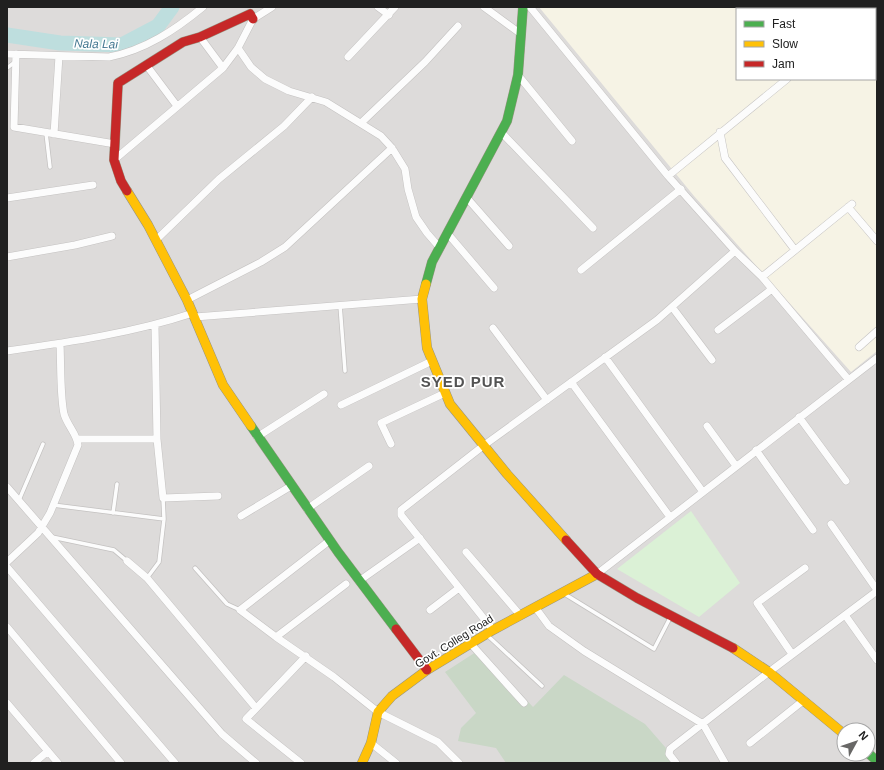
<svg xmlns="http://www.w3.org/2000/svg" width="884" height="770" font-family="Helvetica,sans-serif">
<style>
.residential{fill:#dddbda;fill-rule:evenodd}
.education{fill:#f6f3e5;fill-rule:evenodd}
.cemetery{fill:#c9d7c6}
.park{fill:#dbf1d6}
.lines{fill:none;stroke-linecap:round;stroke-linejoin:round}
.river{stroke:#bedede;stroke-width:15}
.lane-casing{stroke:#c4c2c1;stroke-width:5}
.street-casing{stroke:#c4c2c1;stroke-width:8}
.fast-casing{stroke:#989582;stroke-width:10}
.slow-casing{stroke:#989582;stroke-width:10}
.jam-casing{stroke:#989582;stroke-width:10}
.lane{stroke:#fcfcfc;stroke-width:3.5}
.street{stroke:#fcfcfc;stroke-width:7}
.fast{stroke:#4caf50;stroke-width:9}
.slow{stroke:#ffc107;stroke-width:9}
.jam{stroke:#c62828;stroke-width:9}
.labels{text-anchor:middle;stroke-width:3.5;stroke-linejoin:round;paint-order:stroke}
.street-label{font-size:11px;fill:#202020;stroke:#fff}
.water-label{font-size:12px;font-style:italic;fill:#477a93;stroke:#fff}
.district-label{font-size:15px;font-weight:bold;letter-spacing:1px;fill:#535353;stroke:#fff}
</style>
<rect width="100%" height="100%" fill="#eeebe9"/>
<!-- residential -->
<path class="residential" d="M7 7H877V763H7ZM737 9H875V79H737ZM844 730H868V754H844Z"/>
<!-- education -->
<path class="education" d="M539 7H877V351L851 372 694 196ZM737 9H875V79H737Z"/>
<!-- cemetery -->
<path class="cemetery" d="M479 650 533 707 564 675 645 724 679 763H506L496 748 458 741 461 728 476 713 445 672Z"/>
<!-- park -->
<path class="park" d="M691 511 740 583 699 617 617 569Z"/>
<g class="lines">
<!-- river -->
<path class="river" d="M7 35 60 43 122 45 158 26 172 7"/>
<defs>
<path id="lane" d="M7 68 15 62
M46 133 50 167
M340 305 345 371
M19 500 43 444
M53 505 164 519
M113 513 117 484
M52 537 114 550 127 561
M195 568 227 604 240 610
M147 578 159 562 164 519 163 498
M563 593 654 649 671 616
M487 635 542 686"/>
<path id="street" d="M378 7 389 15
M484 7 521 34
M530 7 668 176 735 251 762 277 848 379
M875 9 877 8
M200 37 223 68
M238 48 251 67 265 79 289 91 326 102 381 136 392 148 405 169 408 189 416 217 427 233 440 248
M7 54 109 57C145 50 175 30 203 7
M16 54 14 127 115 144
M348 57 395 7
M147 66 177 106
M518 75 572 141
M361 123 425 62 458 26
M501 132 593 228
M720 132 725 158 795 250
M54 134 59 56
M114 160 223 68 238 48 253 19 272 7
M668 176 787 79
M7 198 93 185
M467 198 509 246
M848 207 877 241
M448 234 494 288
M156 240 219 179 284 126 312 97
M7 257 75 245 112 236
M581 270 681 189
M762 277 852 204
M187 300 261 262 285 247 392 148
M672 307 712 360
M195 317 422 299
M155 326 157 439 163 498 218 496
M493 328 547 400
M718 330 772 289
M859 347 877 331
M7 351C70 342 133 333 193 313
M605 357 703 492
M571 382 670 517
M341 405 432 361
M799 417 846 481
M707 426 736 466
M257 437 324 394
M78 439H157
M391 444 381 423 445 393
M756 450 813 530
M7 487 222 734 256 763
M307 509 369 466
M241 516 291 486
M831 524 877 590
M329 541 240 610 276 637 334 677 378 712 438 742 459 763
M466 552 520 615
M127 561 147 578 256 708
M7 562 38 533 50 513 78 445C77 434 67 425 64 414 60 395 61 364 60 344
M7 567 175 763
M597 574 877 358
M359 581 420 538
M535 607 549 626 584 651 703 724 725 763
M430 610 459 588
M845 615 877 660
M7 627 121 763
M493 630 401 515V510L483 446 657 320 735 251
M276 637 346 584
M471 644 524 703
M792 654 757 603 805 568
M7 703 58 763
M371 743 396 763
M750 743 804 700
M34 763 48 751
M301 763 246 719 306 656
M676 763 669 754 670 749 769 672 877 591"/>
<path id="fast" d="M426 284 432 262 507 121 518 75 523 7
M251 426 338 552 396 629
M868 753 877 761"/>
<path id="slow" d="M127 191 148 225 187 300 223 385 251 426
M426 284 422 299 427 348 450 404 507 474 566 540
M733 648 769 672 844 734
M362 763 371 743 378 712 392 696 427 670 493 630 597 574"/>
<path id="jam" d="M127 191 121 181 114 160 118 83 183 42 200 37 250 14 253 19
M566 540 597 574 637 598 733 648
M396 629 427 670"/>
</defs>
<!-- lane casing -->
<use href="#lane" class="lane-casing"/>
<!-- street casing -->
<use href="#street" class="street-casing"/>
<!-- fast casing -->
<use href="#fast" class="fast-casing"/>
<!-- slow casing -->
<use href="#slow" class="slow-casing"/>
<!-- jam casing -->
<use href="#jam" class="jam-casing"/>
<!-- lane -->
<use href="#lane" class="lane"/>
<!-- street -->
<use href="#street" class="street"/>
<!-- fast -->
<use href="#fast" class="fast"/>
<!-- slow -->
<use href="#slow" class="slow"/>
<!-- jam -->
<use href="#jam" class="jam"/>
</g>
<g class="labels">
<!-- street labels -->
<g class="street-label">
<text transform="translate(454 641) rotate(-32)" y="4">Govt. Colleg Road</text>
</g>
<!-- water labels -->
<g class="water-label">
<text transform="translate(96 44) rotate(1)" y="4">Nala Lai</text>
</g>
<!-- district labels -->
<g class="district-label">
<text x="463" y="387">SYED PUR</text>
</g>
</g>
<!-- border -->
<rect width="884" height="770" fill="none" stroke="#202020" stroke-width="16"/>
<!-- legend -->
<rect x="736" y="8" width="140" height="72" fill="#ffffff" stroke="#a6a6a6"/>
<rect x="744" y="21" width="20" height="6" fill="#4caf50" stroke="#a6a6a6"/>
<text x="772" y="28" font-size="12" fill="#202020">Fast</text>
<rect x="744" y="41" width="20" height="6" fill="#ffc107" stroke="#a6a6a6"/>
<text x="772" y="48" font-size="12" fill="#202020">Slow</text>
<rect x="744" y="61" width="20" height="6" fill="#c62828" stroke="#a6a6a6"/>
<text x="772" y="68" font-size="12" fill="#202020">Jam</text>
<!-- north arrow -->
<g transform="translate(856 742) rotate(50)"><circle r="19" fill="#ffffff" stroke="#a6a6a6"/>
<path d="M0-3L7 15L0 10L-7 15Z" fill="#686766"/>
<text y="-6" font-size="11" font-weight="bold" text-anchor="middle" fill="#202020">N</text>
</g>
</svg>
